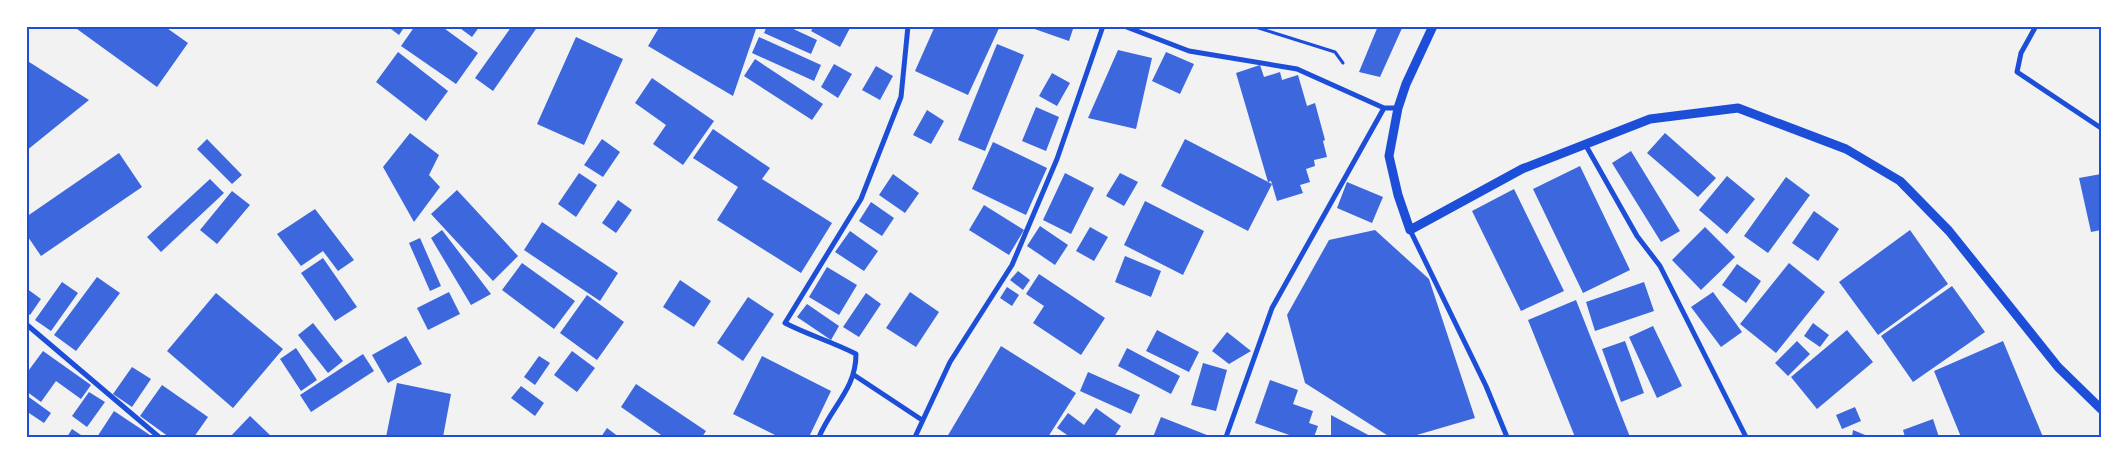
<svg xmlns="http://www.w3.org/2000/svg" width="2127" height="463" font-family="'Public Sans',sans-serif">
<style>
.building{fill:#3d67dc}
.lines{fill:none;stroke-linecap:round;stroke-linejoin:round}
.path{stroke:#1d4ed8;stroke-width:3}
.minor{stroke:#1d4ed8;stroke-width:5}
.tertiary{stroke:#1d4ed8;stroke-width:9}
.neatline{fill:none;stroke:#1d4ed8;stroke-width:2}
</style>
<rect width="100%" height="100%" fill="#f2f2f2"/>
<!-- building -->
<path class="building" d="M79 26H164L188 43 157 87 77 29Z
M387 26H405L399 35Z
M415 26H441L478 53 456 84 401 46Z
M457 26H480L472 37Z
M512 26H538L493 91 475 78Z
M660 26H757L733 96 648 46Z
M767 26H787L817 40 811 54 764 33Z
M814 26H846L850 28 840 47 811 31Z
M935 26H1000L968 95 915 71Z
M1026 26H1074L1069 41Z
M1378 26H1403L1380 77 1359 72Z
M576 37 623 59 584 145 537 124Z
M759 37 821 65 814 81 752 53Z
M997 44 1024 55 985 151 958 140Z
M1118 50 1152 58 1136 129 1088 118Z
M398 52 448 91 426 121 376 82Z
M1166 52 1194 64 1180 94 1152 81Z
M755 59 823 104 812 120 744 76Z
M26 60 89 100 26 151Z
M834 64 852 74 838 98 821 87Z
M1260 65 1264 77 1280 72 1282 80 1298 75 1307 106 1315 103 1325 140 1323 141 1327 157 1314 160 1315 166 1306 169 1310 182 1300 185 1303 193 1277 201 1272 184 1248 231 1161 186 1185 139 1272 184 1271 181 1268 182 1236 73Z
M876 66 893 76 880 100 862 90Z
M1052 73 1070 83 1057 106 1039 96Z
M652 78 714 121 683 165 653 144 666 125 635 103Z
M1036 107 1059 117 1046 151 1022 141Z
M927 110 944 121 931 144 913 135Z
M713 129 770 168 762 179 832 223 801 273 717 220 738 187 693 158Z
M410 133 439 155 429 175 440 187 414 222 383 167Z
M1665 133 1716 178 1698 197 1647 153Z
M207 139 242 175 232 184 197 149Z
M602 139 620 152 603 177 584 165Z
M993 142 1047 168 1026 215 972 189Z
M1631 151 1680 231 1661 242 1612 163Z
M119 153 142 187 41 256 26 234V217Z
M1580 166 1630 270 1583 293 1533 189Z
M579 173 597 185 576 217 558 204Z
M1065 173 1094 188 1071 234 1043 220Z
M1120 173 1138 182 1124 206 1106 196Z
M893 174 919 193 905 213 879 195Z
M2101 174V230L2091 232 2079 178Z
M1727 176 1755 199 1727 234 1699 210Z
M1786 177 1810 195 1768 253 1744 236Z
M210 179 224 193 161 252 147 237Z
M1347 182 1383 197 1372 223 1337 208Z
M1514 189 1564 291 1521 311 1472 211Z
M457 190 518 256 493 281 431 214Z
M232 191 250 205 217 244 200 230Z
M618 200 632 210 616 233 602 223Z
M1145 201 1204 231 1183 275 1124 245Z
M871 202 894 218 882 236 859 221Z
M984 205 1024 230 1009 255 969 230Z
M315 209 354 260 338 271 323 251 301 266 277 234Z
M1814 211 1839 229 1818 261 1792 243Z
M542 222 618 273 600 301 524 250Z
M1040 226 1068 245 1055 265 1027 246Z
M1090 227 1108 237 1094 261 1076 251Z
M1705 227 1735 257 1701 290 1672 260Z
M442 230 491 294 471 305 431 238Z
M1375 230 1429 279 1475 418 1410 437H1390L1305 383 1287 315 1329 240Z
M1910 230 1948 284 1878 335 1839 282Z
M850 231 878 251 864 271 835 252Z
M420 238 441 286 430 291 409 243Z
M1125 256 1161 271 1151 297 1115 282Z
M323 258 357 307 335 321 301 273Z
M522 263 575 301 554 329 502 290Z
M1789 263 1825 292 1776 353 1740 324Z
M1737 264 1761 281 1746 303 1722 285Z
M827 267 857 285 839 315 809 297Z
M1018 271 1030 280 1023 290 1010 280Z
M1039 274 1105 318 1081 355 1033 323 1044 306 1026 294Z
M97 277 120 293 76 351 54 335Z
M680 280 711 301 694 327 663 307Z
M62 282 78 293 51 331 35 320Z
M1644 282 1654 311 1595 331 1586 302Z
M1952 286 1985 332 1913 382 1881 336Z
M1007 287 1019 295 1012 306 1000 298Z
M26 288 41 299 30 315 26 312Z
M449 292 460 314 428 330 417 308Z
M910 292 939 312 916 347 886 328Z
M1713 292 1742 332 1721 347 1691 307Z
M216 293 283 349 233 408 167 351Z
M866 293 881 304 859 337 843 327Z
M587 295 624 322 597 360 560 333Z
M748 297 774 314 743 361 717 343Z
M1576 300 1630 437H1575L1528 320Z
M807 304 839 326 831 340 797 317Z
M313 323 343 361 328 373 298 335Z
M1813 323 1829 335 1820 347 1804 336Z
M1653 326 1682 386 1657 398 1629 337Z
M1157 330 1199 352 1189 372 1146 351Z
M1847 330 1873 362 1817 409 1791 377Z
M1227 332 1251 351 1229 364 1212 351Z
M406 336 422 364 388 383 372 355Z
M1625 341 1644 393 1621 402 1602 349Z
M1797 341 1810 354 1788 376 1775 363Z
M2003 341 2043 437H1961L1934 371Z
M1001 346 1076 393 1048 437H947Z
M296 348 317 380 301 391 280 359Z
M1127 348 1180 376 1171 394 1118 366Z
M43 351 91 385 81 399 56 381 41 402 26 391V374Z
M572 351 595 368 577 392 554 375Z
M363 354 374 371 311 412 300 395Z
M539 356 550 363 535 385 524 377Z
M762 356 831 391 809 437H779L733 414Z
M1203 363 1227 370 1216 411 1191 405Z
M132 367 151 379 132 407 113 394Z
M1088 372 1140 395 1131 414 1080 391Z
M1270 380 1298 390 1293 404 1313 411 1309 423 1318 426 1314 437H1295L1255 423Z
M397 383 451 394 443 437H386Z
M636 384 706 431 702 437H664L621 407Z
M162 385 208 417 194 437H169L140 416Z
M521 386 544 403 535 416 511 398Z
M89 392 105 402 87 427 72 416Z
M26 395 51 413 44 423 29 413 26 416Z
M1855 407 1861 421 1842 429 1836 415Z
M1096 408 1121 426 1114 437H1070L1057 428 1068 413 1084 425Z
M114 411 153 437H97Z
M1331 415 1372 437H1331Z
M250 416 272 437H230Z
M1161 417 1212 437H1153Z
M1933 419 1939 437H1905L1903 430Z
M607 428 619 437H601Z
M72 429 84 437H67Z
M1853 430 1870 437H1852Z"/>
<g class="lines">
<!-- path -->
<path class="path" d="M1252 26 1335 52 1343 63"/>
<!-- minor -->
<path class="minor" d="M1124 26 1189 51 1297 69 1384 108H1398
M2036 26 2021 53 2017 72 2101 128
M1585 144 1637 236 1660 266 1746 437
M1410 230 1486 386 1507 437
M26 324 159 437
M854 375 922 420
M819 437C832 406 856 389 856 354 833 342 808 335 785 323L861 199 901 97 908 26
M915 437 950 362 1012 265 1057 159 1103 26
M1226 437 1272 308 1384 108"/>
<!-- tertiary -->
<path class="tertiary" d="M1433 26 1406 84 1398 108 1389 156 1398 195 1410 230 1522 169 1650 119 1738 108 1846 149 1900 181 1949 231 2058 367 2101 409"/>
</g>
<!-- border -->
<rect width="2127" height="463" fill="none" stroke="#ffffff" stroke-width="55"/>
<rect x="28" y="28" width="2072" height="408" class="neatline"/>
</svg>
